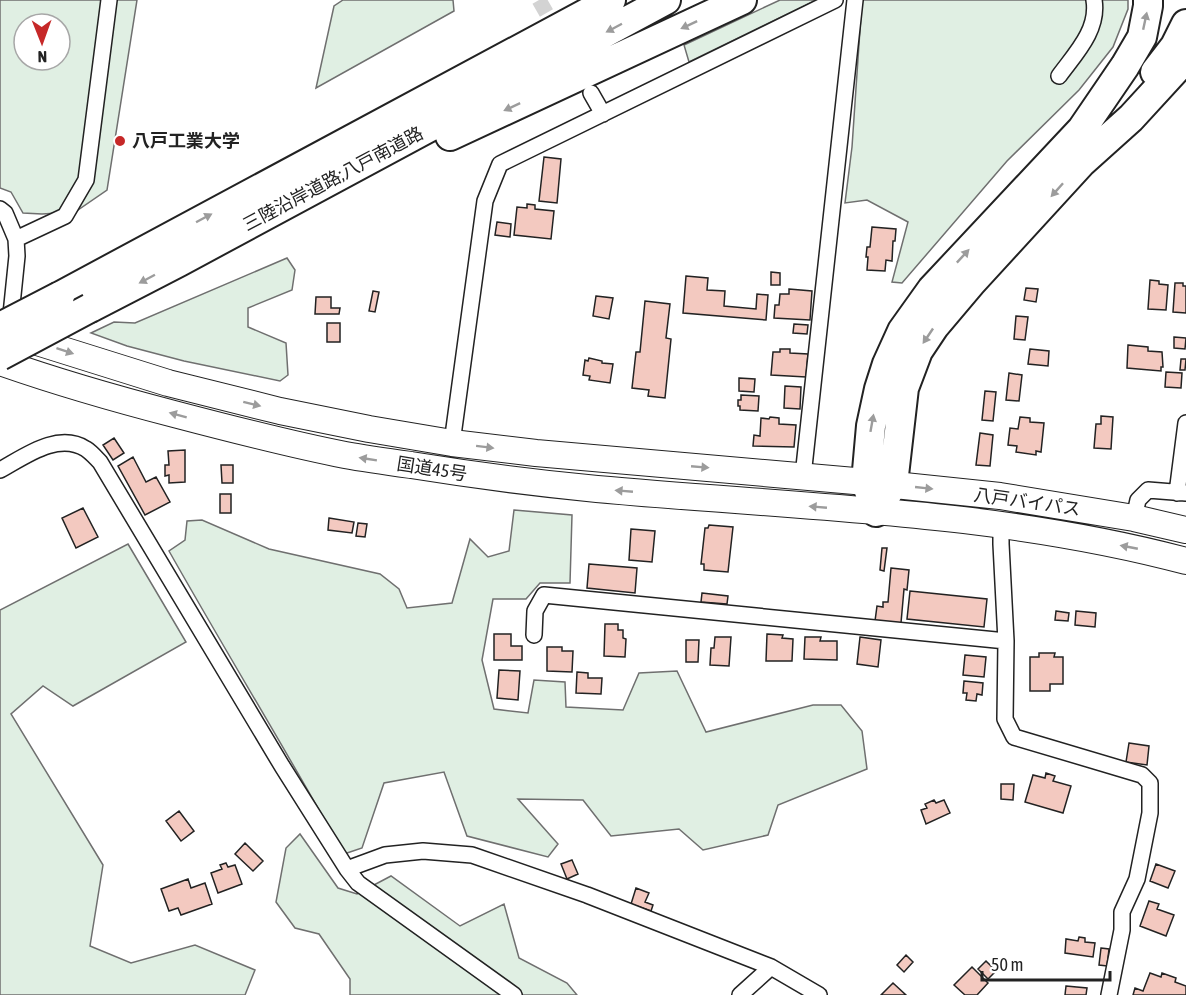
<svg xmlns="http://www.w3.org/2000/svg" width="1186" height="995" font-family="'Asap Condensed','Noto Sans JP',sans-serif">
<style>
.green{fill:#e0efe3;stroke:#6f6f6f;stroke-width:1.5;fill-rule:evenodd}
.building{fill:#f3c9c0;stroke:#222;stroke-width:1.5}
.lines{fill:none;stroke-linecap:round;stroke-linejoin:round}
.minor-tunnel{stroke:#d3d3d3;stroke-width:15;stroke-dasharray:15 8;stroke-linecap:butt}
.minor-casing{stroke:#222;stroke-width:18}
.trunk-casing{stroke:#222;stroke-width:28}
.motorway-casing{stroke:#222;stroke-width:32}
.minor{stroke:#fff;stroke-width:15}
.trunk{stroke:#fff;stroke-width:26}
.motorway{stroke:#fff;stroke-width:28}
.motorway-bridge-casing{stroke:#222;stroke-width:32;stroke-linecap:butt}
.motorway-bridge{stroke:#fff;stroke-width:28}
.oneway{fill:#9c9c9c}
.poi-dot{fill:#c62828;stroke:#fff;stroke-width:2}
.labels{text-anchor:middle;stroke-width:4.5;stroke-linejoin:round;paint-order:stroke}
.poi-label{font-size:18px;font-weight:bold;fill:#222;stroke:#fff;text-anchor:start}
.street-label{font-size:18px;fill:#222;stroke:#fff}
</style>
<rect width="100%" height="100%" fill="#fff"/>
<!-- green -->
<path class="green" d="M0 0H137L107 190 75 212 42 214 23 213 11 192 0 188ZM24 24H60V60H24Z
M343 0H453L454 11 316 88 334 6Z
M780 0H816L689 62 684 45Z
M862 0H1128V9L1113 47 1079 90 1007 161 902 283 892 282 908 222 867 200 845 203 852 147Z
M287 258 295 270 292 290 248 308V327L286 343 288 375 280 381 184 361 127 346 91 333 114 322 135 323Z
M514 510 572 515 570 583H540L526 599H493L482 660 494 709 528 713 534 680 565 682 566 707 623 710 639 673 677 671 706 732 813 705H841L862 731 867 769 778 805 768 835 703 850 679 829 611 836 583 800 518 799 558 844 548 857 467 836 444 772 384 783 362 848 344 854C287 752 226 652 169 551L185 540 187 521 202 520 269 549 380 574 399 589 407 608 452 603 470 539 488 557 509 551Z
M128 544 186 642 73 706 43 686 11 714 103 865 90 946 131 963 195 945 255 970 245 995H0V610Z
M300 834 338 888 357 894 391 876 460 926 504 904 519 958 567 983 577 995H350V979L319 934 295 928 276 902 286 848Z"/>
<!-- building -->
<path class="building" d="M544 157 561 159 557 203 539 201Z
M527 204 535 205V209L554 211 551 239 514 235 517 207 527 208Z
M497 222 511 224 510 237 495 235Z
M872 227 896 229 895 241H893L892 261 886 260 885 271 867 270 868 257H866L867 247H870Z
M771 272 780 273V285H771Z
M686 276 708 278 707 290 725 291 724 306 756 309 757 294 768 295 766 320 683 313Z
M1150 280 1159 281V284L1168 285 1166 310 1148 309Z
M1175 283H1183V286H1186V313L1173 312Z
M1026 288 1038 289 1036 302 1024 300Z
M789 289 812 291 810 320 774 318 775 305H779L780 294H789Z
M373 291 379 292 375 312 369 311Z
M596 296 613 298 609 319 593 316Z
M316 297H331V308H340L339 314H315Z
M645 301 670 304 666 338 671 339 665 398 648 396 649 390 632 388 636 352H640Z
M1016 316 1028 317 1025 340 1014 339Z
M327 323H340V342H327Z
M794 324 808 325 807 334 793 333Z
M1174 337 1186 338 1185 349 1174 348Z
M1128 345 1148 347V351L1162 352 1163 367H1161V371L1127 368Z
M780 349H790V353L808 354 806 377 771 375 773 352H780Z
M1030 349 1049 351 1048 366 1028 364Z
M589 358 602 361V363L613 364 610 383 589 380 590 376 583 375 585 360 588 361Z
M1181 359H1186L1185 370H1180Z
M1166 372 1182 373 1181 388 1165 387Z
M1009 373 1022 375 1019 401 1006 400Z
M739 378 755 379 754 392 739 391Z
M785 386 801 387 800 409 784 408Z
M985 391 996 392 993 421 982 420Z
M741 395 759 396 758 411 740 410V406H738V400H741Z
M1101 416 1113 417 1111 449 1094 448 1096 424H1101Z
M770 417 779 418V424L796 425 794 447 753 446 754 435 760 436 761 418 769 419Z
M1020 417 1030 418V422L1044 423 1041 452 1036 451V455L1016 452 1017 446 1008 445 1010 428 1018 429Z
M980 433 993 435 990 466 976 465Z
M114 438 124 453 113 460 103 445Z
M185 450V482L169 483V475L165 476V465H169L168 451Z
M133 457 146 482 156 477 170 502 145 515 118 466Z
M221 465H233V483H222Z
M220 494H231V513H220Z
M83 508 98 537 76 548 62 518Z
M329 518 354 522 352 533 328 530Z
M358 523 367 524 365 537 356 536Z
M709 525 733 527 728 572 704 570V564H701L705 528H708Z
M631 529 655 531 652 562 629 560Z
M882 548H887L884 571 880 570Z
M589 564 637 568 635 593 587 588Z
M891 568 909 570 907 590 904 589 901 623 875 621 877 606 883 607V602H888Z
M910 591 987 599 984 627 907 619Z
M702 593 728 596 727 604 701 602Z
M1056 611 1069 613 1068 621 1055 620Z
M1076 611 1096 613 1095 627 1075 625Z
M605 624H618V630H623V638L626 639 625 657 604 656Z
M494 634H511V646H522V660H494Z
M767 634 783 635 782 638 793 639 792 661H766Z
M715 637H731L729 666 710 665 711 648H714Z
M805 637H821L820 641H837V660L804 659Z
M860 637 881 640 878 667 857 664Z
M686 640H699L698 662H686Z
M547 647H562V651H573L572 672 547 671Z
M1039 653H1055L1054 657H1063V684H1050V691H1030V657H1039Z
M965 655 986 657 984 677 963 675Z
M499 670 520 671 518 700 497 698Z
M577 672 588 673V678H602L601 694 576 693Z
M964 681 983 683 982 695 977 694 976 701 966 700 967 693H963Z
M1129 743 1149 746 1147 765 1126 762Z
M1046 773 1055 776 1053 781 1071 786 1063 813 1025 802 1033 775 1045 778Z
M1001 784H1014L1013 800 1001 799Z
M934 800 936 803 944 800 950 813 926 824 921 810 927 808 925 804Z
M179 811 194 831 181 841 166 821Z
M245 843 263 861 253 871 235 854Z
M572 860 578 874 567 879 561 864Z
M226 863 228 867 235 865 242 884 218 893 211 873 222 869 220 865Z
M1156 864 1175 871 1168 888 1150 881Z
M188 879 191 888 205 883 212 904 181 915 178 908 169 911 161 889Z
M636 888 649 893 645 902 653 905 651 911 631 904Z
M1149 901 1159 904 1157 909 1174 915 1166 936 1140 926Z
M1079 937 1085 938V942L1095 943 1093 957 1065 953 1066 939 1078 941Z
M1101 948 1109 949 1107 966 1099 965Z
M906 955 913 962 904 972 897 965Z
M986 961 996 971 988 979 978 969Z
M972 967 988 983 977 995H965L954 985Z
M1150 973 1161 977 1162 973 1176 978 1175 982 1186 986V995H1133L1135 988 1143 991Z
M893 983 906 995H881Z
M1066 986 1087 988 1086 995H1065Z"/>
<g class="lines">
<!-- minor-tunnel -->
<path class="minor-tunnel" d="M539 0 559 35"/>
<defs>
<path id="minor" d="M1059 76C1075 54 1099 30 1094 0
M591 93 603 114
M0 209 5 213 16 239 17 256 10 324
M16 239 65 216 86 180 109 0
M452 443 485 201 500 164 835 0
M0 470C24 457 58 431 86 449 91 452 96 458 100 462L282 766 347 869 358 883 514 995
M803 476 855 0
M1177 493 1186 423
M1134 518 1138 500 1148 490 1186 493
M1001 525V544L1006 641 1005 719 1014 737 1142 775 1150 783V813L1137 879 1122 912V930L1109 995
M534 635 535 611 544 595 1006 641
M347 869 385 855 423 851 472 855 587 895 771 967 819 995
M740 995 771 967"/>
<path id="trunk" d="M18 336 168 383 280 411 369 429 452 443 536 453 866 482 1000 496 1134 518 1186 530
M0 362C57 382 116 399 174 414 231 429 288 444 345 455 367 459 389 462 411 465 473 475 535 483 597 489 793 507 995 510 1186 561"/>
<path id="motorway" d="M1155 72 1175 46 1186 24
M450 136 742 0
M60 296 611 0
M90 308 179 262 666 0
M876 512 866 482 871 426 879 389 887 364 902 331 932 289 1082 129 1125 66 1142 37 1148 6V0
M876 512 893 484 904 388 918 351 934 327 972 282 1082 162 1131 118 1186 58"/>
</defs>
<!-- minor casing -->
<use href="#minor" class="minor-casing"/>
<!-- trunk casing -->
<use href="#trunk" class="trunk-casing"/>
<!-- motorway casing -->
<use href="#motorway" class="motorway-casing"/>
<!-- minor -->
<use href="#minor" class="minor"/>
<!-- trunk -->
<use href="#trunk" class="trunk"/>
<!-- motorway -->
<use href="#motorway" class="motorway"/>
<defs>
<path id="motorway-bridge" d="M0 327 60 296
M0 356 90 308"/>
</defs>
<!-- motorway-bridge casing -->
<use href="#motorway-bridge" class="motorway-bridge-casing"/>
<!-- motorway-bridge -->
<use href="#motorway-bridge" class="motorway-bridge"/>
</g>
<!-- one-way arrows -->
<defs><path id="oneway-solid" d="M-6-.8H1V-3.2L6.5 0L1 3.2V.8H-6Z" transform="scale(1.5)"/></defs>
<g class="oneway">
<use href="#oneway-solid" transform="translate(1145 21) rotate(-78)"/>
<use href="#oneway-solid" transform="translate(689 25) rotate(155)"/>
<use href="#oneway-solid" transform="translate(614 28) rotate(152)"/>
<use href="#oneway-solid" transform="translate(512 107) rotate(155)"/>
<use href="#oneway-solid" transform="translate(1057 190) rotate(132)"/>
<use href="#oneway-solid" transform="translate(204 218) rotate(-28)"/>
<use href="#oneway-solid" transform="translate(963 256) rotate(-47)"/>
<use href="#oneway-solid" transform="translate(147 279) rotate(152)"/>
<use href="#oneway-solid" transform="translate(928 336) rotate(124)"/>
<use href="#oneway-solid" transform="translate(65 351) rotate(18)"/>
<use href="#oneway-solid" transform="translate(252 404) rotate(14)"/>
<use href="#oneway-solid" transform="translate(178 415) rotate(-165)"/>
<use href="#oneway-solid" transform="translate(872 423) rotate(-80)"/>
<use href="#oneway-solid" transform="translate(485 447) rotate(7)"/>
<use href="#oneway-solid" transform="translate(368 459) rotate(-171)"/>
<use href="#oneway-solid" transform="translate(700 467) rotate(5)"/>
<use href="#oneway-solid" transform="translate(924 488) rotate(6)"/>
<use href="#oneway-solid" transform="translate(624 491) rotate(-175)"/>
<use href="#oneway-solid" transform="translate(818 507) rotate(-175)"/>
<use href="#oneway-solid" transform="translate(1129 547) rotate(-169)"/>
</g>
<!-- markers -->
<circle class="poi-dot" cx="120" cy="141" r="6"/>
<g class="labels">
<!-- poi labels -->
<g class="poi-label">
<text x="132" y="147">八戸工業大学</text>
</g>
<!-- street labels -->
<g class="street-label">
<text transform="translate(333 179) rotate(-28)" y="6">三陸沿岸道路;八戸南道路</text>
<text transform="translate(432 469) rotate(9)" y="6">国道45号</text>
<text transform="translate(1027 502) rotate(8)" y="6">八戸バイパス</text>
</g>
</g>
<!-- north arrow -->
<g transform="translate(42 42) rotate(179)"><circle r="28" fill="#ffffff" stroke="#a7a7a7" stroke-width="1.5"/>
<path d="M0-4.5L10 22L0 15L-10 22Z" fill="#c62828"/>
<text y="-9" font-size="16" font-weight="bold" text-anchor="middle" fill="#222222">N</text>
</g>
<!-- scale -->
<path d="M982 971v9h128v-9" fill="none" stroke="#222222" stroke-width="3"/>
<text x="991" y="971" font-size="18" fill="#222222" stroke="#ffffff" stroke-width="4.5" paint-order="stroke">50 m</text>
</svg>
